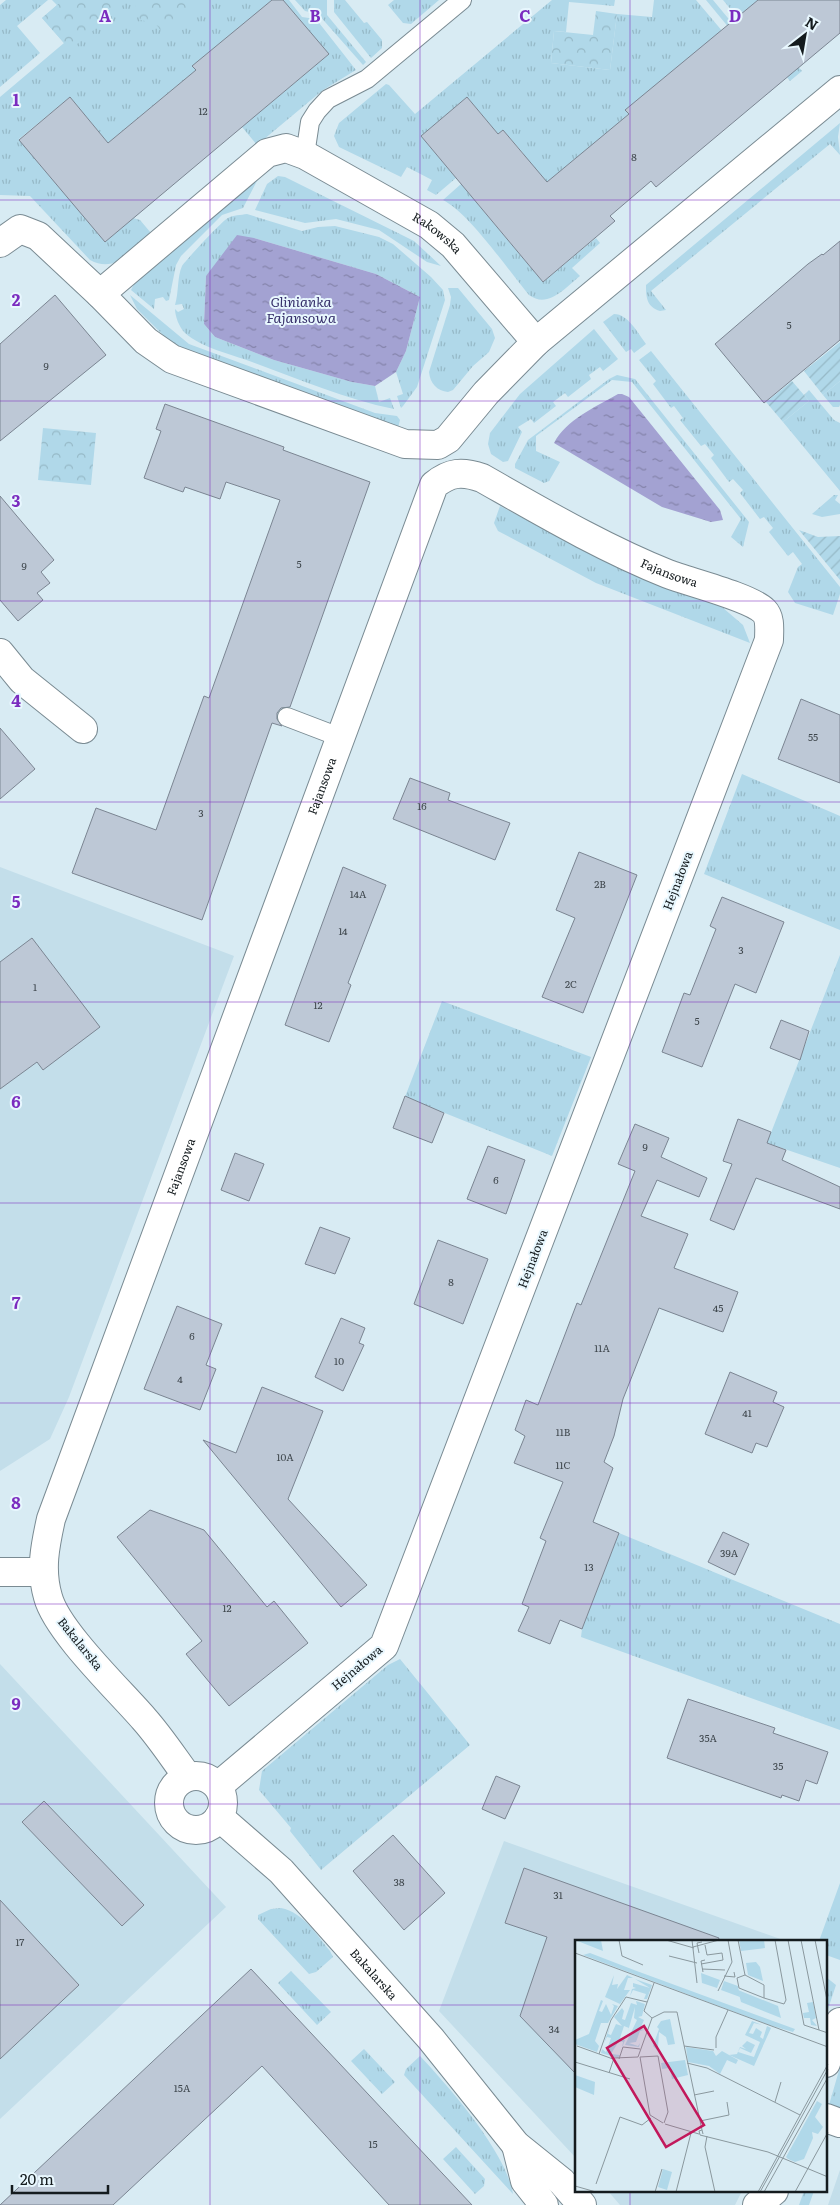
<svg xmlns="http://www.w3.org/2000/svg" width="840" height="2205" font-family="Literata,serif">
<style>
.built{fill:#c3deea}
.grass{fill:url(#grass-tufts)}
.forest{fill:url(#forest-crowns)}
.garden{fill:url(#garden-furrows)}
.water{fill:url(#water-ripples)}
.building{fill:#bdc8d6;stroke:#7b8592}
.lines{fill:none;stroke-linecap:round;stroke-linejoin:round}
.service-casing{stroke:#7a8b93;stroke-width:20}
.minor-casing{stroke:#7a8b93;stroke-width:30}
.service{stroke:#fff;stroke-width:18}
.minor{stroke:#fff;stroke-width:28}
.grid{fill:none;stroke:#7b2cbf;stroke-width:1;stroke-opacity:0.55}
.labels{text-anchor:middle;stroke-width:4;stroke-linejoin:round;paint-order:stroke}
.number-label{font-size:10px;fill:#3e464c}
.street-label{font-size:12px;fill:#141b1e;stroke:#e8f7fe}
.water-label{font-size:14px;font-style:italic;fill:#37306b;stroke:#e8f7fe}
.inset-road{fill:none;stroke:#8a989e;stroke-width:1}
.view{fill:#c2185b;fill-opacity:0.15;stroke:#c2185b;stroke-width:2.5}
.inset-edge{fill:none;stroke:#141b1e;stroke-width:2.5}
.grid-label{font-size:16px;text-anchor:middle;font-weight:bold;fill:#7b2cbf;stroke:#e8f7fe;stroke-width:4;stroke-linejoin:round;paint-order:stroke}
</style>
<defs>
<pattern id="grass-tufts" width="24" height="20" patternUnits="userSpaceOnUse" patternTransform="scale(1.25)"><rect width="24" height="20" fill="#b0d8e9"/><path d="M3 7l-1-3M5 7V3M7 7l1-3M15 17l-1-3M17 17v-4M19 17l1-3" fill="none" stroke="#96b9c7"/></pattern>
<pattern id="forest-crowns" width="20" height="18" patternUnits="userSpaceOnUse" patternTransform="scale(1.25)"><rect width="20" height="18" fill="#b0d8e9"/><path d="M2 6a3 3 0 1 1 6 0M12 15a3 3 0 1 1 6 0" fill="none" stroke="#96b9c7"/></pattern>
<pattern id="garden-furrows" width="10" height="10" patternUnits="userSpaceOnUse" patternTransform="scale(1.25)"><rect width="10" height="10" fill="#b0d8e9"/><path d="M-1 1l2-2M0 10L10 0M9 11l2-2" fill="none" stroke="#96b9c7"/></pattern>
<pattern id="water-ripples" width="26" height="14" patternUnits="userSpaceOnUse" patternTransform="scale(1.25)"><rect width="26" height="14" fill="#a3a2d2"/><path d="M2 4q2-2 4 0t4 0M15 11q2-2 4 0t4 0" fill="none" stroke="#8483aa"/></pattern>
</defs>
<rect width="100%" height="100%" fill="#d8ebf3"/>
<!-- built -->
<path class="built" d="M0 867 234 956 69 1397 50 1439 0 1471Z
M0 1664 226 1907 0 2119Z
M504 1841 786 1941H576V2158L439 2011Z
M840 2170V2205H828Z
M608 2191H742L735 2205H620Z"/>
<!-- grass -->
<path class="grass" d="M6 0H48L17 26 40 53 0 87V5Z
M52 0H272L193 66 196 70 108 143 70 97 19 139 105 242 133 218 140 220 151 233C133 250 116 274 90 260L30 196 0 195V97L64 43 42 18 57 5Z
M283 0H289L302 17 316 19 356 70 323 90 257 145 242 127 328 55Z
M295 0H327V15L366 62 363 65 318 14 305 11Z
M334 0H345L364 23 367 22 382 40V48L371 58 334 12Z
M394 0H439L411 24 403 23 388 5Z
M552 0H615L614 6 569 2 566 32 554 31 551 63 610 70 617 14 652 17 654 0H696L772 90 769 93 719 33 626 110 629 114 539 189 523 153 503 130 498 134 467 97 421 136 456 178 436 195 427 190 432 180 407 167 401 177 339 147 334 136 339 123 386 84 389 85 415 114Z
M706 0H713L781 82 777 86Z
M723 0H758L745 11 802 71 790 81Z
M840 123 838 137 840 155 830 144 651 291 666 310 660 311C647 307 646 298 646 285Z
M278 176 285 177 414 241 441 266 427 262 379 230 336 219 305 223 255 210 267 184Z
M259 177 243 208 222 215 181 256 176 265 169 300 166 301 163 297 155 299 154 309 131 290 134 284Z
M461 184 543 282 596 238 600 243 572 268 580 276C565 288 548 309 529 295 508 270 470 214 443 200Z
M247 214 302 231 318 227 335 226 379 237 393 244 431 277 443 290 445 300 417 387 403 406 401 408 397 396 403 394 396 372 406 351 420 297 376 274 254 238 206 276 204 324 215 337 274 360 352 382 375 386 379 402 390 398 394 409C345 399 299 379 252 362 231 354 202 348 185 333 179 327 175 316 175 309L178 312 184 309 182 304 175 305C179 292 177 277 182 266 185 261 223 220 228 218 233 215 241 215 247 214Z
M448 288H458L492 329 495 338 489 352 473 366 453 390 448 392C437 391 430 383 429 372L450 305 451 297Z
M130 295 189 344 375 413 397 416 400 420 398 428 175 347 137 309Z
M614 314C628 314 638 333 646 344L634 353 631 349 626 352 603 322Z
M594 329 618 359 603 371 600 367 589 375 591 379 568 397 565 393 553 402 556 406 534 423 531 419 518 427 522 432 508 461 503 462 491 454 488 444 490 433 520 394Z
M651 351 840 587V594L833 615 795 603 788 592 798 567 802 564 793 552 788 556 769 532 773 528 764 517 760 519 740 493 743 490 733 479 729 482 711 458 714 455 705 444 701 446 680 420 683 418 674 406 671 408 653 384 656 381 639 360Z
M617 375 635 379 749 522 743 547 731 537 741 519 632 382 612 380 536 436V451L560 462 549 481 544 483 515 468V464L528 440 609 379Z
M840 381V405L839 407H833L823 395Z
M809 390 834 420 840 423V491L783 422 809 401 804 395Z
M834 495H838L835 500 840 504V514L822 517 812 514Z
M500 506 599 558 659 584 722 607 743 625 750 643 596 583 498 531 494 523Z
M742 774 840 816V930L704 874Z
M840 955V1168L767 1143Z
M442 1001 591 1057 552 1156 405 1097Z
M619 1533 840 1624V1730L581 1637 582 1629Z
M400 1659 470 1745 321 1870 290 1831 291 1828 259 1790 262 1771 388 1665Z
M840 1883V1960L826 1955V1941H819Z
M281 1908C304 1913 316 1934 330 1951L333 1957 316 1972 309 1974 258 1919V1915L271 1909Z
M291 1971 331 2012 317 2025 278 1983Z
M826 1977 836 1985 826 2015Z
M364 2049 395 2082 382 2094 351 2061Z
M420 2056C450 2088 506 2152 513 2194L404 2075 406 2069Z
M840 2067V2113L829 2105Z
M456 2147 485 2179 484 2186 475 2194 443 2159Z
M804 2191H814L809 2205H799Z"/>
<!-- forest -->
<path class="forest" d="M63 0H129L70 50 42 18Z
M134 0H206L165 36 155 23 140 20Z
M596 11 617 14 610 70 551 63 554 31 593 35Z
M43 428 96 433 91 485 38 480Z"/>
<!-- garden -->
<path class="garden" d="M840 342V381L823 395 804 371Z
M792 381 809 401 783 422 766 402Z
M799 530 818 537 840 536V580Z"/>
<!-- water -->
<path class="water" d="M237 235 254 238 376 274 420 297 406 351 396 372 375 386 352 382 274 360 215 337 204 324 206 276Z
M618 394H622L629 397 720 510 723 520 711 522 662 507 554 443C566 420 595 407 618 394Z"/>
<!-- building -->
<path class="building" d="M272 0H283L329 54 105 242 19 140 70 97 108 143 196 70 192 66Z
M758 0H840V33L656 187 651 181 610 216 615 221 543 282 421 136 467 97 498 134 503 130 547 182 629 114 625 110Z
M840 241V340L764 403 715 344 808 264 822 254 823 255Z
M55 295 106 355 0 441V344Z
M165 404 284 447 283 450 370 482 290 707 281 708 277 713V719L282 726 272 723 202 920 72 873 96 808 156 830 204 696 209 698 280 500 226 482 220 499 185 487 183 492 144 478 161 431 156 429Z
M0 496 54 560 41 572 50 583 37 593 43 600 18 621 0 600Z
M801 699 840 715V783L778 759Z
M0 728 35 769 0 799Z
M410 778 450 793 448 800 510 823 495 860 393 819Z
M579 852 637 875 583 1013 542 997 575 918 556 910Z
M343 867 386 885 348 983 351 985 329 1042 285 1025Z
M722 897 784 922 756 993 735 984 702 1067 662 1052 684 993 690 995 716 929 710 926Z
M32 938 100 1027 43 1070 37 1062 0 1089V962Z
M781 1020 809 1031 800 1060 770 1048Z
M405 1096 444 1113 432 1143 393 1128Z
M738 1119 771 1132 767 1143 786 1150 782 1160 840 1187V1209L756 1178 734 1230 710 1220 732 1164 723 1161Z
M635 1124 669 1138 661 1157 707 1178 699 1197 657 1180 641 1216 688 1234 674 1268 738 1292 723 1332 659 1308 623 1399 614 1436 604 1462 613 1468 593 1522 619 1533 582 1629 560 1620 550 1644 518 1631 529 1607 522 1604 546 1541 540 1538 563 1482 514 1463 525 1436 515 1430 526 1400 538 1405 577 1303 581 1305 635 1171 618 1164Z
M488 1146 525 1160 506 1214 467 1199Z
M235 1153 264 1164 249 1201 221 1190Z
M320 1227 350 1238 335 1274 305 1264Z
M438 1240 488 1259 463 1324 414 1304Z
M177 1306 222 1324 206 1365 216 1369 200 1410 144 1389Z
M341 1318 365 1328 359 1343 364 1345 343 1391 315 1377Z
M730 1372 777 1392 773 1402 784 1407 767 1447 756 1443 752 1453 705 1434Z
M262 1387 323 1411 288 1499 367 1585 341 1607 203 1440 236 1453Z
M150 1510 204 1530 267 1607 274 1601 308 1643 229 1706 186 1654 202 1641 117 1537Z
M723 1532 749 1544 735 1575 708 1562Z
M688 1699 775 1728 773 1733 828 1752 817 1784 806 1780 799 1801 782 1795 781 1798 667 1758Z
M496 1776 520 1786 505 1819 482 1809Z
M44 1801 144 1905 122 1926 22 1822Z
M393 1835 445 1893 404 1930 353 1871Z
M524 1868 719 1938 718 1941H576V2074L520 2016 547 1937 505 1923Z
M0 1900 79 1985 0 2059Z
M251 1969 472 2205H389L262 2066 113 2205H0Z"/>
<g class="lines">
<defs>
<path id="service" d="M305 155 310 122 317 111 328 99 367 79 462 0
M287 717 342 738"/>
<g id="minor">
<path d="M0 243 20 229 38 236 100 294 146 341 172 359 405 444 438 445 448 439 486 393 536 342 840 90"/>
<path id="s1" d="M100 294 267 153 286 148 305 155 429 225 453 245 536 342"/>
<path d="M0 653 22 680 83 729"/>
<path d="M0 1572H43"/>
<circle cx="196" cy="1803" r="27"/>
<path id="s2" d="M187 1776C173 1757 160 1737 144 1719 119 1690 57 1631 48 1597 40 1570 45 1546 51 1519L434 485C450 472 462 471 482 478 542 512 603 548 668 574 689 582 750 597 764 611 771 618 769 631 769 640L384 1646 218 1786"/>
<path id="s3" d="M219 1817 281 1871 431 2039 516 2145 562 2182 582 2205"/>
<path d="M826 2063 840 2022"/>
<path d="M826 2118 840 2123"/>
<path d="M516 2145 525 2181 544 2205"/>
<path d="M757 2205 774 2191"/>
</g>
</defs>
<!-- service casing -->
<use href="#service" class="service-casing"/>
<!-- minor casing -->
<use href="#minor" class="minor-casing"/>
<!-- service -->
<use href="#service" class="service"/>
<!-- minor -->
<use href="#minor" class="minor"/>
</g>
<!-- grid -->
<path class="grid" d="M210 0V2205M420 0V2205M630 0V1941M0 200H840M0 401H840M0 601H840M0 802H840M0 1002H840M0 1203H840M0 1403H840M0 1604H840M0 1804H840M0 2005H576M826 2005H840M630 2191V2205"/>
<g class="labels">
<!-- number labels -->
<g class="number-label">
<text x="203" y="115">12</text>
<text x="634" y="161">8</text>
<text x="789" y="329">5</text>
<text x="46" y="370">9</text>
<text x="299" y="568">5</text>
<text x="24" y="570">9</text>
<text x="813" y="741">55</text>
<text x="422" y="810">16</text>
<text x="201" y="817">3</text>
<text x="600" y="888">2B</text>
<text x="358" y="898">14A</text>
<text x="343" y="935">14</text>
<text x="741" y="954">3</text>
<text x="571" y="988">2C</text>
<text x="35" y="991">1</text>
<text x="318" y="1009">12</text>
<text x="697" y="1025">5</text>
<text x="645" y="1151">9</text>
<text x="496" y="1184">6</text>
<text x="451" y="1286">8</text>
<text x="718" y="1312">45</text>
<text x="192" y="1340">6</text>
<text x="602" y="1352">11A</text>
<text x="339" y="1365">10</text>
<text x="180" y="1383">4</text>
<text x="747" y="1417">41</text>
<text x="563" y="1436">11B</text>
<text x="285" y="1461">10A</text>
<text x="563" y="1469">11C</text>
<text x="729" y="1557">39A</text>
<text x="589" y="1571">13</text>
<text x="227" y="1612">12</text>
<text x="708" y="1742">35A</text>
<text x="778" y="1770">35</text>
<text x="399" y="1886">38</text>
<text x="558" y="1899">31</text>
<text x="20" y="1946">17</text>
<text x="554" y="2033">34</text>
<text x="182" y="2092">15A</text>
<text x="373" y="2148">15</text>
</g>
<!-- street labels -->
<g class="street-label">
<text dy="4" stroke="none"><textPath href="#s1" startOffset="412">Rakowska</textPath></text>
<text dy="4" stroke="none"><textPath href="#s2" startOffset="1671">Fajansowa</textPath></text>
<text dy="4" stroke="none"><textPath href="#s2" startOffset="1088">Fajansowa</textPath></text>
<text transform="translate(678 881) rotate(-69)" y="4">Hejnałowa</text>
<text dy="4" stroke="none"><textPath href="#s2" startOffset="682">Fajansowa</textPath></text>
<text transform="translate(533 1259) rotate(-69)" y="4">Hejnałowa</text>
<text transform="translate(80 1644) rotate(51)" y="4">Bakalarska</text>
<text transform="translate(357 1668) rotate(-40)" y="4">Hejnałowa</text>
<text dy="4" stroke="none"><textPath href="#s3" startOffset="221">Bakalarska</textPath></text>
</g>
<!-- water labels -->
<g class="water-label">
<text x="301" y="307">Glinianka<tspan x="301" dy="16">Fajansowa</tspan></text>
</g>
</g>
<!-- overview -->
<g transform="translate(575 1940)">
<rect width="252" height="252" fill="#d8ebf3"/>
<path d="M181 22 185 27 188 41 173 35 171 23ZM39 35 37 45 43 44 42 49 52 35 58 38H53L49 50H55L45 64 30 57ZM60 39 77 45 72 59H69L71 54 58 50 55 56 57 49 61 48 58 47V43L75 48ZM163 50 203 66 206 78 166 62ZM26 60 28 61 24 71 27 72 31 64 36 75 39 66 37 64 43 66 33 83H26L20 101 24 106 22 112 0 104V100L14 94ZM61 61 70 64 67 76 63 77 69 80 65 89 69 90 65 91 61 102 54 103 63 106 65 103 64 107 50 105 62 80 59 78 60 67 51 98 54 88 49 86 45 98 50 100 47 108 48 102 44 101 36 114 45 115 43 118 26 113 27 109 31 112 36 98 32 97 29 103 35 86 33 94 36 95 41 84 47 86 39 77 47 68 49 71 47 79 50 80 56 63 62 65ZM238 62 241 78 237 80 242 86 236 85 235 78H229L228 73 234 72 232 63ZM95 79 100 104 93 105 91 97 84 92 83 108 82 110 78 106 84 89 82 87 86 81ZM177 81 187 85 179 83 174 93 178 94 181 88 187 92 185 97 188 99 192 86 196 88 179 126 154 115 162 114 165 107 171 109 167 106 172 101 180 105 176 113 165 108 163 112 179 117 185 102 170 95ZM110 120 113 135 97 139 95 128 87 129 86 123ZM0 135 20 142 19 155 0 147ZM242 161 247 164 240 177 248 187 243 194 237 192 238 198 229 219 220 222 213 219 211 217ZM88 229 97 232 92 250 83 247Z" fill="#b0d8e9"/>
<path d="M0 0H26L28 11ZM164 0H189L190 8 166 11ZM15 13 59 30 220 89 218 92 194 85 8 15ZM126 33 145 40 142 48 127 43ZM149 41 163 46 165 57 146 50ZM111 107 138 111 141 116 147 111 163 120 161 124 152 120 145 134 134 126 113 122Z" fill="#b0d8e9"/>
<path class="inset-road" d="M44 0 47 16 68 25M91 0 119 8M117 0 122 43M163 0 170 35 189 45V58L164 48 162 38 170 35M213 0 229 85 253 93M226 0 244 90M240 0 253 65M118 7 144 0M0 13 253 107M124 13 122 3 127 2M94 16 122 23M126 24 148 20 147 13 132 15 130 5M127 29 150 30M128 32 126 21 130 20M149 36 160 37 159 32M143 51 157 22 153 0M189 58 209 64 211 60 200 0M77 78 89 72H102L127 190M77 78 69 71 79 43M2 106 38 119M109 106 139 110M141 108V97L153 70M24 114 36 80 51 57 72 62M44 119 48 107 65 109M0 122 55 139M112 123 132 128 225 175M34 133 39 118 63 117 77 78M119 155 139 151M200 162 206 142M125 181 154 175 152 162M88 183 75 175 65 117 83 116 93 172 89 183M90 184 124 194M128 194 127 190 124 191 125 195 193 212 253 237M132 196 130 207 140 252M21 244 45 177 67 185 76 178M0 246 21 252M80 252 87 229M101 252 116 193M183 252 253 124M185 252 253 129M189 252 253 137M220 252 253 192"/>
<path class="view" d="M69 86 129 185 91 207 32 108Z"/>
<rect width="252" height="252" class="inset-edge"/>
</g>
<g class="grid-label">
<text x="105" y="22">A</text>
<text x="315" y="22">B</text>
<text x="525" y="22">C</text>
<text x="735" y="22">D</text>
<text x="16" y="106">1</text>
<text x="16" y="306">2</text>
<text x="16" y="507">3</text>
<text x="16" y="707">4</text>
<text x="16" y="908">5</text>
<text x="16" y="1108">6</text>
<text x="16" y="1309">7</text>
<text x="16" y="1509">8</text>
<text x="16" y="1710">9</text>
</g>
<!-- north arrow -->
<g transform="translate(805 35) rotate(31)" stroke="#e8f7fe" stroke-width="4" paint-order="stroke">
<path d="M0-4L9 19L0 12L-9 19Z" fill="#141b1e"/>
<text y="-8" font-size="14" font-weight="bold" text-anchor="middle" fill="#141b1e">N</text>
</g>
<!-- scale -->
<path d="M12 2185v8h96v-8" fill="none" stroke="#141b1e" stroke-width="2.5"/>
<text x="20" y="2185" font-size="15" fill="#141b1e" stroke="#e8f7fe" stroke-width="4" paint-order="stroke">20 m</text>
</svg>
